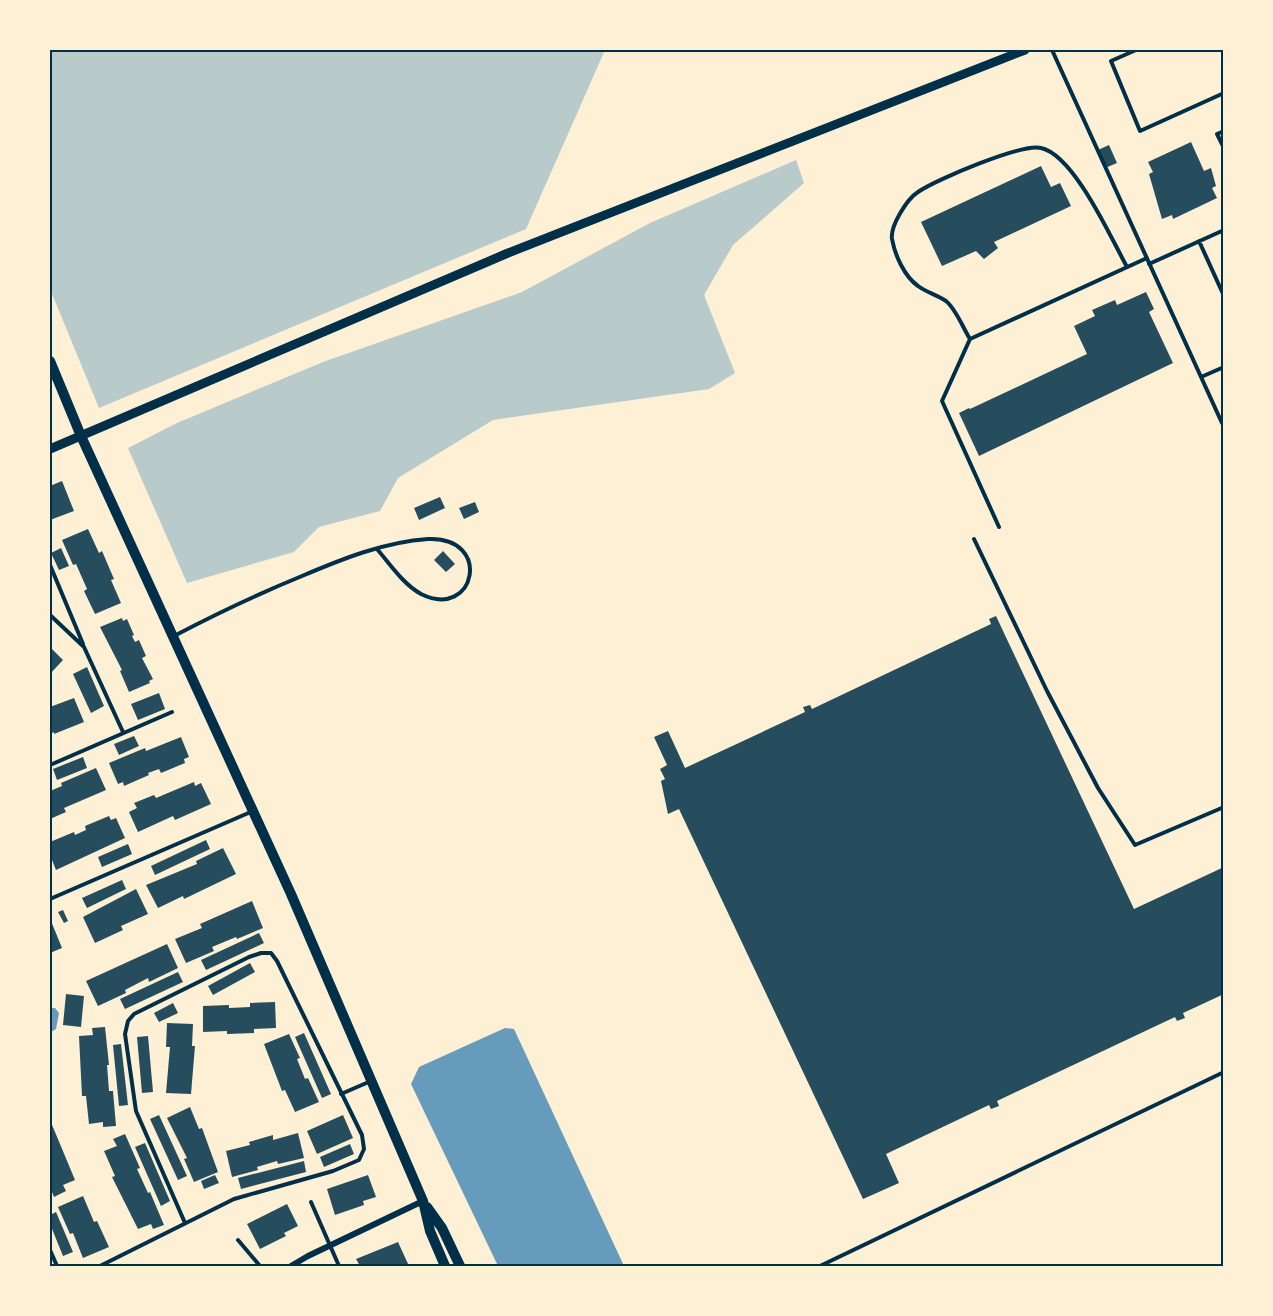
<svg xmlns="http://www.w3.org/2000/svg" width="1273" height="1316" font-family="Barlow,sans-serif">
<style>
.green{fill:#b9caca}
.water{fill:#669bbc}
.building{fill:#264d5e}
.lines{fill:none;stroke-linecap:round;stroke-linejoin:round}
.service{stroke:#003049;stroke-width:4}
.minor{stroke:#003049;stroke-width:6}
.tertiary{stroke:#003049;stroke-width:9}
.secondary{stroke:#003049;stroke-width:10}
.neatline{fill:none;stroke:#003049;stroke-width:2}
</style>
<rect width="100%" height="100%" fill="#fdf0d5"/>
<!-- green -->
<path class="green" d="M50 50H605L526 229 99 408 50 289Z
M796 160 804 183 733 245 704 295 735 373 709 389 493 420 398 478 380 511 319 527 294 552 187 583 128 448 177 423 323 362 522 292 650 223Z"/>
<!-- water -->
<path class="water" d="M51 1008H55L59 1013 56 1029 51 1032 50 1009Z
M505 1028 514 1029 624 1266H498L411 1084 419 1067Z"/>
<!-- building -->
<path class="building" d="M1191 142 1204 171 1211 168 1216 186 1212 188 1217 198 1173 219 1172 215 1162 219 1149 174 1153 172 1148 162Z
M1109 145 1117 163 1105 168 1098 150Z
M1041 166 1051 187 1060 183 1071 206 994 242 998 248 984 259 976 251 942 266 921 222Z
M1146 292 1154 309 1149 312 1173 363 979 456 959 413 969 408 970 409 1087 354 1074 326 1095 316 1092 310 1115 300 1117 305Z
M62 481 74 511 50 520V486Z
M440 497 445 508 419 520 414 508Z
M475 502 479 512 464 519 459 508Z
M88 529 99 553 102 551 114 579 111 580 121 603 95 614 84 591 87 589 76 564 73 565 62 540Z
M61 548 69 566 59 570 51 553Z
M443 551 455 564 446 572 434 560Z
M996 616 1134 909 1224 867V994L1183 1013 1185 1018 1177 1021 1175 1017 997 1101 999 1106 991 1109 989 1105 886 1154 899 1183 863 1199 679 809 668 814 661 781 665 779 660 769 667 765 654 737 668 731 685 768 805 712 803 707 810 705 812 709 991 624 989 619Z
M122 618 123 621 127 619 134 635 132 636 135 642 139 640 146 656 142 658 153 679 149 681 150 683 129 692 120 671 122 670 100 627Z
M50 647 63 660 50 674Z
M87 667 104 706 91 713 73 674Z
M159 693 165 709 138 720 131 704Z
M74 698 84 722 54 734V732L50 734V707Z
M134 736 139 746 119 755 114 744Z
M181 737 189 757 184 759 185 763 161 773 159 769 148 773 149 775 124 786 123 782 118 784 109 763 145 748 146 751Z
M83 757 87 768 57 780 53 769Z
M96 768 106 790 64 808 66 812 50 819V791L62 786 61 783Z
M194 782 195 786 201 783 211 804 175 820 173 816 138 832 129 812 137 808 134 803 154 795 156 798Z
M109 816 111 820 116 818 125 838 56 870 50 855V847L52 846 50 842 74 832 75 835 86 830 85 826Z
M206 840 210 849 155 875 151 866Z
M128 844 132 854 102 867 98 857Z
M223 848 236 874 184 899 183 896 158 908 146 885 197 864 196 861Z
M122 880 126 889 87 908 82 898Z
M136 889 148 914 121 926 123 930 95 943 83 917Z
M252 901 263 928 237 939 236 937 212 947 214 951 186 963 175 939 202 928 200 924Z
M63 910 68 921 64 923 58 912Z
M51 921 62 948 50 953V922Z
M259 933 264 943 206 970 201 960Z
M167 944 178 968 149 982 148 978 125 990 126 993 98 1006 86 981Z
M250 963 255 972 213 995 208 986Z
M178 972 183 982 125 1009 120 999Z
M66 994 84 996 81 1027 63 1025Z
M275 1002 276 1028 254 1029V1033L227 1034V1031L203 1032V1006L229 1005V1008L250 1007V1003Z
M173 1003 178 1013 159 1022 154 1013Z
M167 1023 193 1024 192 1046H195L191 1094 166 1093 170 1047H166Z
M105 1027 109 1065H107L109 1091H113L116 1126 103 1127V1122L89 1124 86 1096H82L79 1036 93 1035 92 1028Z
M304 1033 331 1094 322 1098 295 1037Z
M289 1034 300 1058 297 1059 305 1079 308 1078 319 1102 295 1112 285 1090 282 1091 264 1044Z
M148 1036 153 1092 142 1093 137 1037Z
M121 1044 128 1105 119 1106 113 1045Z
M190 1107 199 1129 202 1128 218 1172 194 1182 184 1159 187 1158 167 1118Z
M159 1115 187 1176 178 1180 150 1119Z
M343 1115 353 1138 317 1154 307 1131Z
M50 1120 75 1180 63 1185 66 1191 54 1197 50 1187Z
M298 1133 304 1158 278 1164 277 1161 257 1167 258 1170 232 1177 226 1151 250 1145 249 1142 273 1135V1140Z
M125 1134 140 1168 137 1169 148 1193 150 1192 164 1225 153 1229 151 1224 138 1229 112 1177 115 1176 104 1151 117 1146 113 1139Z
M145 1143 170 1201 161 1206 135 1147Z
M350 1144 354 1154 324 1167 320 1157Z
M304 1161 306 1172 241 1189 238 1178Z
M215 1175 219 1183 204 1189 201 1181Z
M368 1175 376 1197 363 1201 364 1205 335 1215 327 1189Z
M83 1196 94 1222 97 1221 109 1247 83 1258 73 1233 70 1234 58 1207Z
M287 1204 298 1226 284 1233 286 1236 260 1249 247 1224Z
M56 1212 73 1252 63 1256 50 1224V1215Z
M398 1242 409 1266H360L356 1259Z"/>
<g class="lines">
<!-- service -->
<path class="service" d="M1052 50 1222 423
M1136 50 1111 61 1140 131 1224 93
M1224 131 1217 134 1224 148
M1199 241 1224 296
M1149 264 1224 230
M970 339C963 328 956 309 946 301 937 295 926 292 918 286 904 276 895 255 892 239 890 226 907 199 918 192 935 180 1022 143 1041 148 1074 155 1111 238 1127 267
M1201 377 1224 367
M999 527 942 401 970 339 1147 258
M974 539 1047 691 1098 788 1135 845 1224 807
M50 565 83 644
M50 615 84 647 123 732
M174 636C216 614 258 594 302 576 342 559 384 542 428 539 493 536 476 621 421 594 403 584 390 564 377 549
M50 765 172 712
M50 899 253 811
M341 1094 371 1081
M311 1202 339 1266
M238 1240 260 1266
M50 1250 57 1266
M100 1266 234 1199 333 1171 359 1160 364 1149 362 1135 277 961 271 953H261L249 957 134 1014 128 1021 125 1034 136 1111 185 1223
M820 1266 1224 1072"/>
<!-- minor -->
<path class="minor" d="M291 1266 308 1256 423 1201"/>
<!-- tertiary -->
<path class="tertiary" d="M50 449 508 253 1025 50"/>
<!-- secondary -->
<path class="secondary" d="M50 361 81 436 291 894 423 1201 430 1231 445 1266
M427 1207 442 1228 460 1266"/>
</g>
<!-- border -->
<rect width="1273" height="1316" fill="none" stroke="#fdf0d5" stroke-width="102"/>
<rect x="51" y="51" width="1171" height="1214" class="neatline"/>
</svg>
